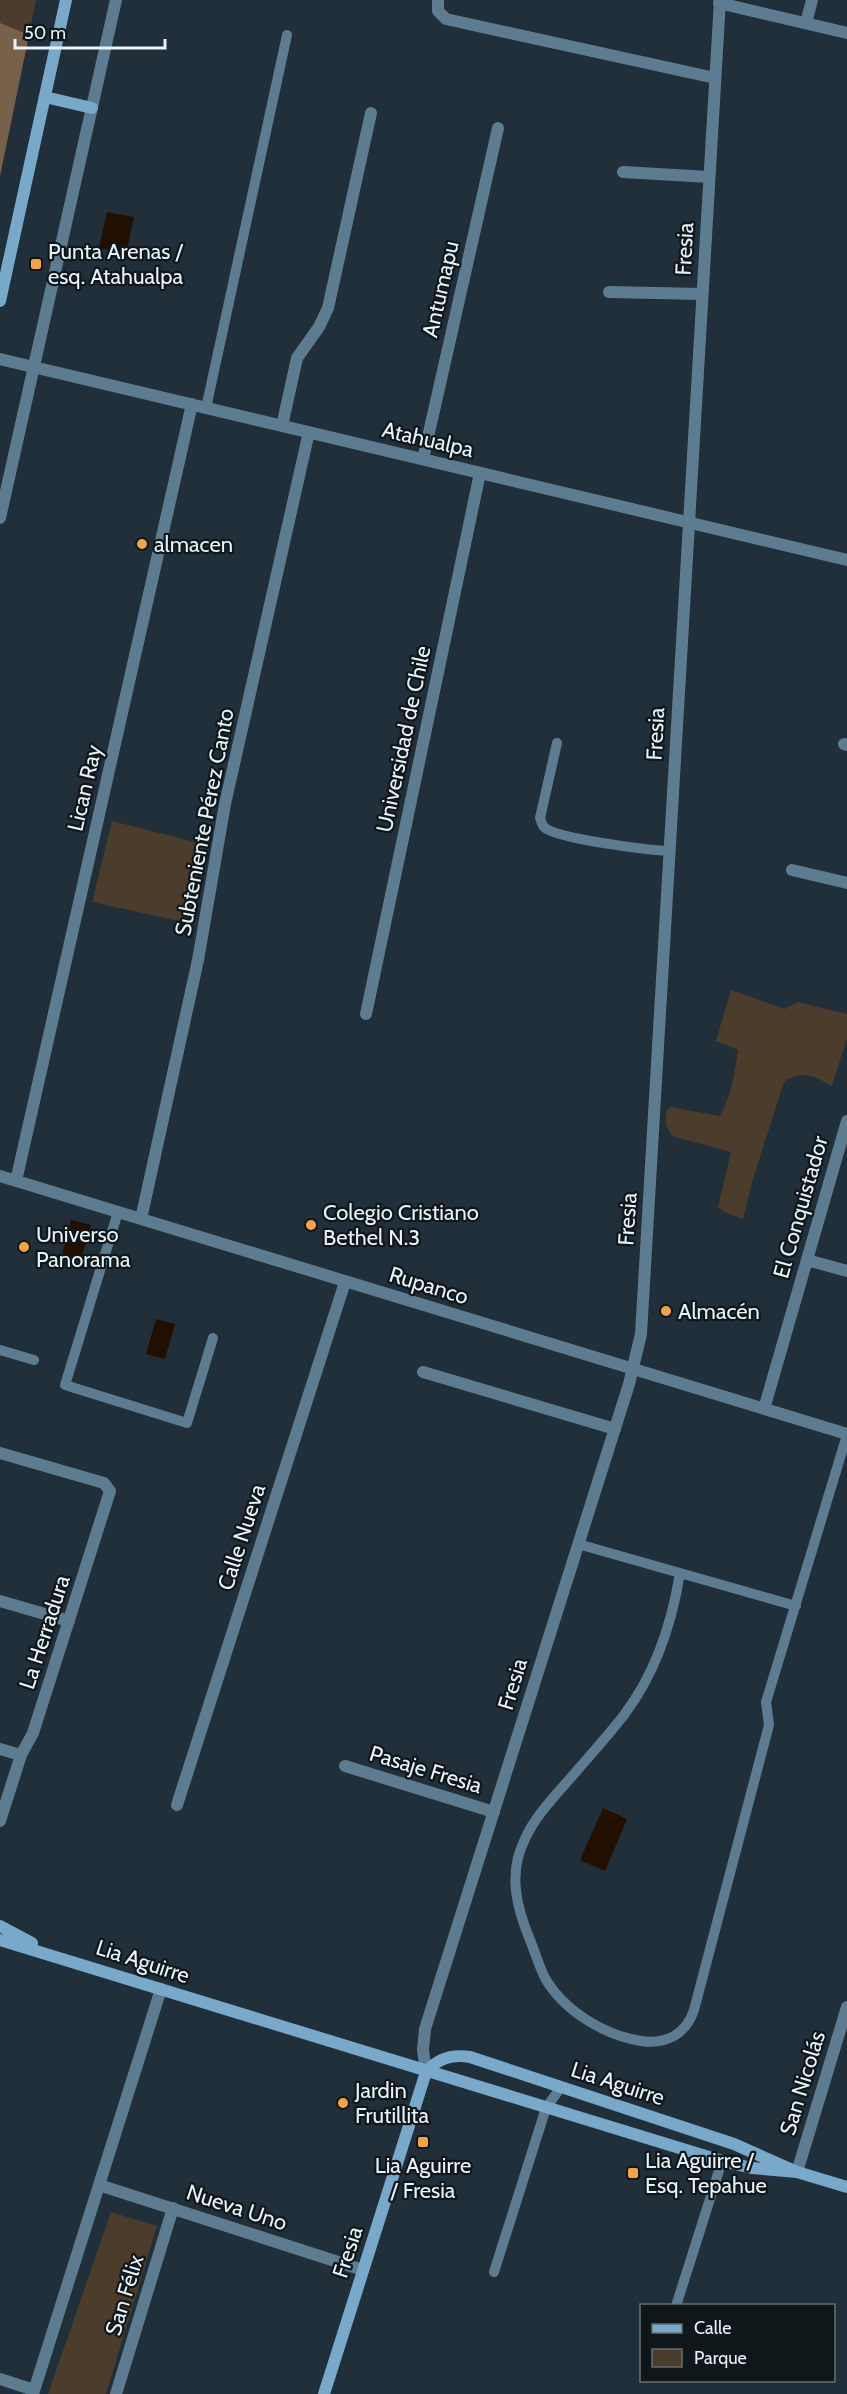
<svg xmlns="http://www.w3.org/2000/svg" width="847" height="2394" font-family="Cabin,sans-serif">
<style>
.green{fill:#4c3c2b}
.forest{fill:#78614a}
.water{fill:#220f00}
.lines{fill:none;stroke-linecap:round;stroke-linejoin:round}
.service{stroke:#5e7c91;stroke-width:10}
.minor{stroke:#5e7c91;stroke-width:12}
.tertiary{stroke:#5e7c91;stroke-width:12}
.secondary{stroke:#78a9cb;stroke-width:12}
.poi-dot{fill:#f4a344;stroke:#10171b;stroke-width:2}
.labels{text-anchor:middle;stroke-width:4.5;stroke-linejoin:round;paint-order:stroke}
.street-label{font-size:22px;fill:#e8f2f9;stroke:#10171b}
.poi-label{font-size:22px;fill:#e8f2f9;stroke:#10171b;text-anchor:start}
</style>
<rect width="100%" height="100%" fill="#202f3a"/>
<!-- green -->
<path class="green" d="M0 0H36L0 176Z
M112 821 203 844 188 923 92 902Z
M731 990 785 1009 798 1002 847 1014V1038L832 1086C815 1076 802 1069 784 1082L753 1179 743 1219 724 1212 718 1207 731 1152 672 1136 666 1125V1111L670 1107 720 1116C731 1097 735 1072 738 1050L716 1041Z
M111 2212 157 2226 106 2394H48Z"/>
<!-- forest -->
<path class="forest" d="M0 23 29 35 0 176Z"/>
<!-- water -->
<path class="water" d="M107 212 134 217 126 254 99 248Z
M71 1220 91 1225 81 1260 62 1255Z
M156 1319 175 1324 165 1359 146 1354Z
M603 1808 627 1819 605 1871 580 1860Z"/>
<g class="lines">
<!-- service -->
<path class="service" d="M206 408 287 35
M557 743 540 818C541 821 542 825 544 827 556 839 649 850 669 851
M118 1212 65 1385 187 1423 213 1338
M0 1350 34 1360
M578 1544 796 1606
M680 1573C672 1623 655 1674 624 1715 610 1733 595 1750 580 1767 561 1790 537 1812 525 1839 508 1873 516 1906 530 1940 535 1952 539 1966 545 1978 564 2011 604 2035 641 2041 666 2045 686 2034 694 2010L769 1725 766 1702 847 1435
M494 2272 546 2108 561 2087
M676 2306 722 2161"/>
<!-- minor -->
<path class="minor" d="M438 0V11L446 19 715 78
M719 3 847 33
M806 23 812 0
M623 172 709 177
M609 292 702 294
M0 359 847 560
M282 426 297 358 319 327 328 308 371 113
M423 459 498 128
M0 518 116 0
M844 744 847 745
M792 870 847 883
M366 1014 480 473
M0 1176 847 1434
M16 1181 192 404
M141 1219 198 960 225 804 309 432
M807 1260 847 1271
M423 1372 615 1429
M764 1409 847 1121
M0 1453 104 1483 110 1491 33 1733 21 1755 0 1821
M0 1601 69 1621
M0 1749 21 1755
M345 1766 494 1812
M177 1805 345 1282
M797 2172 847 2007
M99 2185 363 2270
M0 2379 34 2390
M33 2394 161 1989
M116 2394 173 2208"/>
<!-- tertiary -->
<path class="tertiary" d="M426 2072 423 2050 425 2029 629 1384 641 1334 720 0"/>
<!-- secondary -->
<path class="secondary" d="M45 97 92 108
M0 301 66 0
M0 1926 32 1943
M0 1940 722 2161 752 2168 797 2172
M324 2394 426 2072C438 2058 452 2054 470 2057L734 2144 797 2172 847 2187"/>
</g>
<!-- markers -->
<g class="poi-dot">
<rect x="30" y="258" width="12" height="12" rx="3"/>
<circle cx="142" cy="544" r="6"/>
<circle cx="311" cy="1225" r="6"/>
<circle cx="24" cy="1247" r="6"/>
<circle cx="666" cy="1311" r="6"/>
<circle cx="343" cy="2103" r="6"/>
<rect x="417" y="2136" width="12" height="12" rx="3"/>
<rect x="627" y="2167" width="12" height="12" rx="3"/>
</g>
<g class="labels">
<!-- street labels -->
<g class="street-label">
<text transform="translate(684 249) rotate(-87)" y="8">Fresia</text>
<text transform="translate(440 289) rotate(-77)" y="8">Antumapu</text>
<text transform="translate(428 439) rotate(13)" y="8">Atahualpa</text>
<text transform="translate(655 734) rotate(-87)" y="8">Fresia</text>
<text transform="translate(403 739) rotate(-78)" y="8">Universidad de Chile</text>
<text transform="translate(84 788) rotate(-77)" y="8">Lican Ray</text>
<text transform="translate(204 822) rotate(-79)" y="8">Subteniente Pérez Canto</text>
<text transform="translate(800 1207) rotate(-74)" y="8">El Conquistador</text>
<text transform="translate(627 1219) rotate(-86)" y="8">Fresia</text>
<text transform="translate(429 1285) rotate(17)" y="8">Rupanco</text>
<text transform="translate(241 1537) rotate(-72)" y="8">Calle Nueva</text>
<text transform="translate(44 1632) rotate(-72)" y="8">La Herradura</text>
<text transform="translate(512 1684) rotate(-73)" y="8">Fresia</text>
<text transform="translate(426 1769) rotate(17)" y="8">Pasaje Fresia</text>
<text transform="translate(143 1961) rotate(18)" y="8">Lia Aguirre</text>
<text transform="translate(618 2083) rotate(18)" y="8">Lia Aguirre</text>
<text transform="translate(802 2083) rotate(-73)" y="8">San Nicolás</text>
<text transform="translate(237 2207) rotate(18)" y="8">Nueva Uno</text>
<text transform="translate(347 2252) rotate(-72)" y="8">Fresia</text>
<text transform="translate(124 2295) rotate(-73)" y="8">San Félix</text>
</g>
<!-- poi labels -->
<g class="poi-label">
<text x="48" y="259">Punta Arenas /<tspan x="48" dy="25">esq. Atahualpa</tspan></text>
<text x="154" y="552">almacen</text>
<text x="323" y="1220">Colegio Cristiano<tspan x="323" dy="25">Bethel N.3</tspan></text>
<text x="36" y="1242">Universo<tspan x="36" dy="25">Panorama</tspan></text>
<text x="678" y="1319">Almacén</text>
<text x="355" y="2098">Jardin<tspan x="355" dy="25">Frutillita</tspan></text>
<text x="645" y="2168">Lia Aguirre /<tspan x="645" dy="25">Esq. Tepahue</tspan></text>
<text x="423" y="2173" text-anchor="middle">Lia Aguirre<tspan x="423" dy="25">/ Fresia</tspan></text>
</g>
</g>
<!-- legend -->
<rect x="640" y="2304" width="195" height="78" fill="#10171b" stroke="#666f74" stroke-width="1.5"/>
<rect x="652" y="2324" width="30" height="9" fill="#78a9cb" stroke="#666f74" stroke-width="1.5"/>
<text x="694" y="2334" font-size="18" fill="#e8f2f9">Calle</text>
<rect x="652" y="2349" width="30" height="18" fill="#4c3c2b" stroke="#666f74" stroke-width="1.5"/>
<text x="694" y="2364" font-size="18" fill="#e8f2f9">Parque</text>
<!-- scale -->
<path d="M15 39v9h150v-9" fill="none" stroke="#e8f2f9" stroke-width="3"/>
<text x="24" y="39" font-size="18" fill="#e8f2f9" stroke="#10171b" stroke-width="4.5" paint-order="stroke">50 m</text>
</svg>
